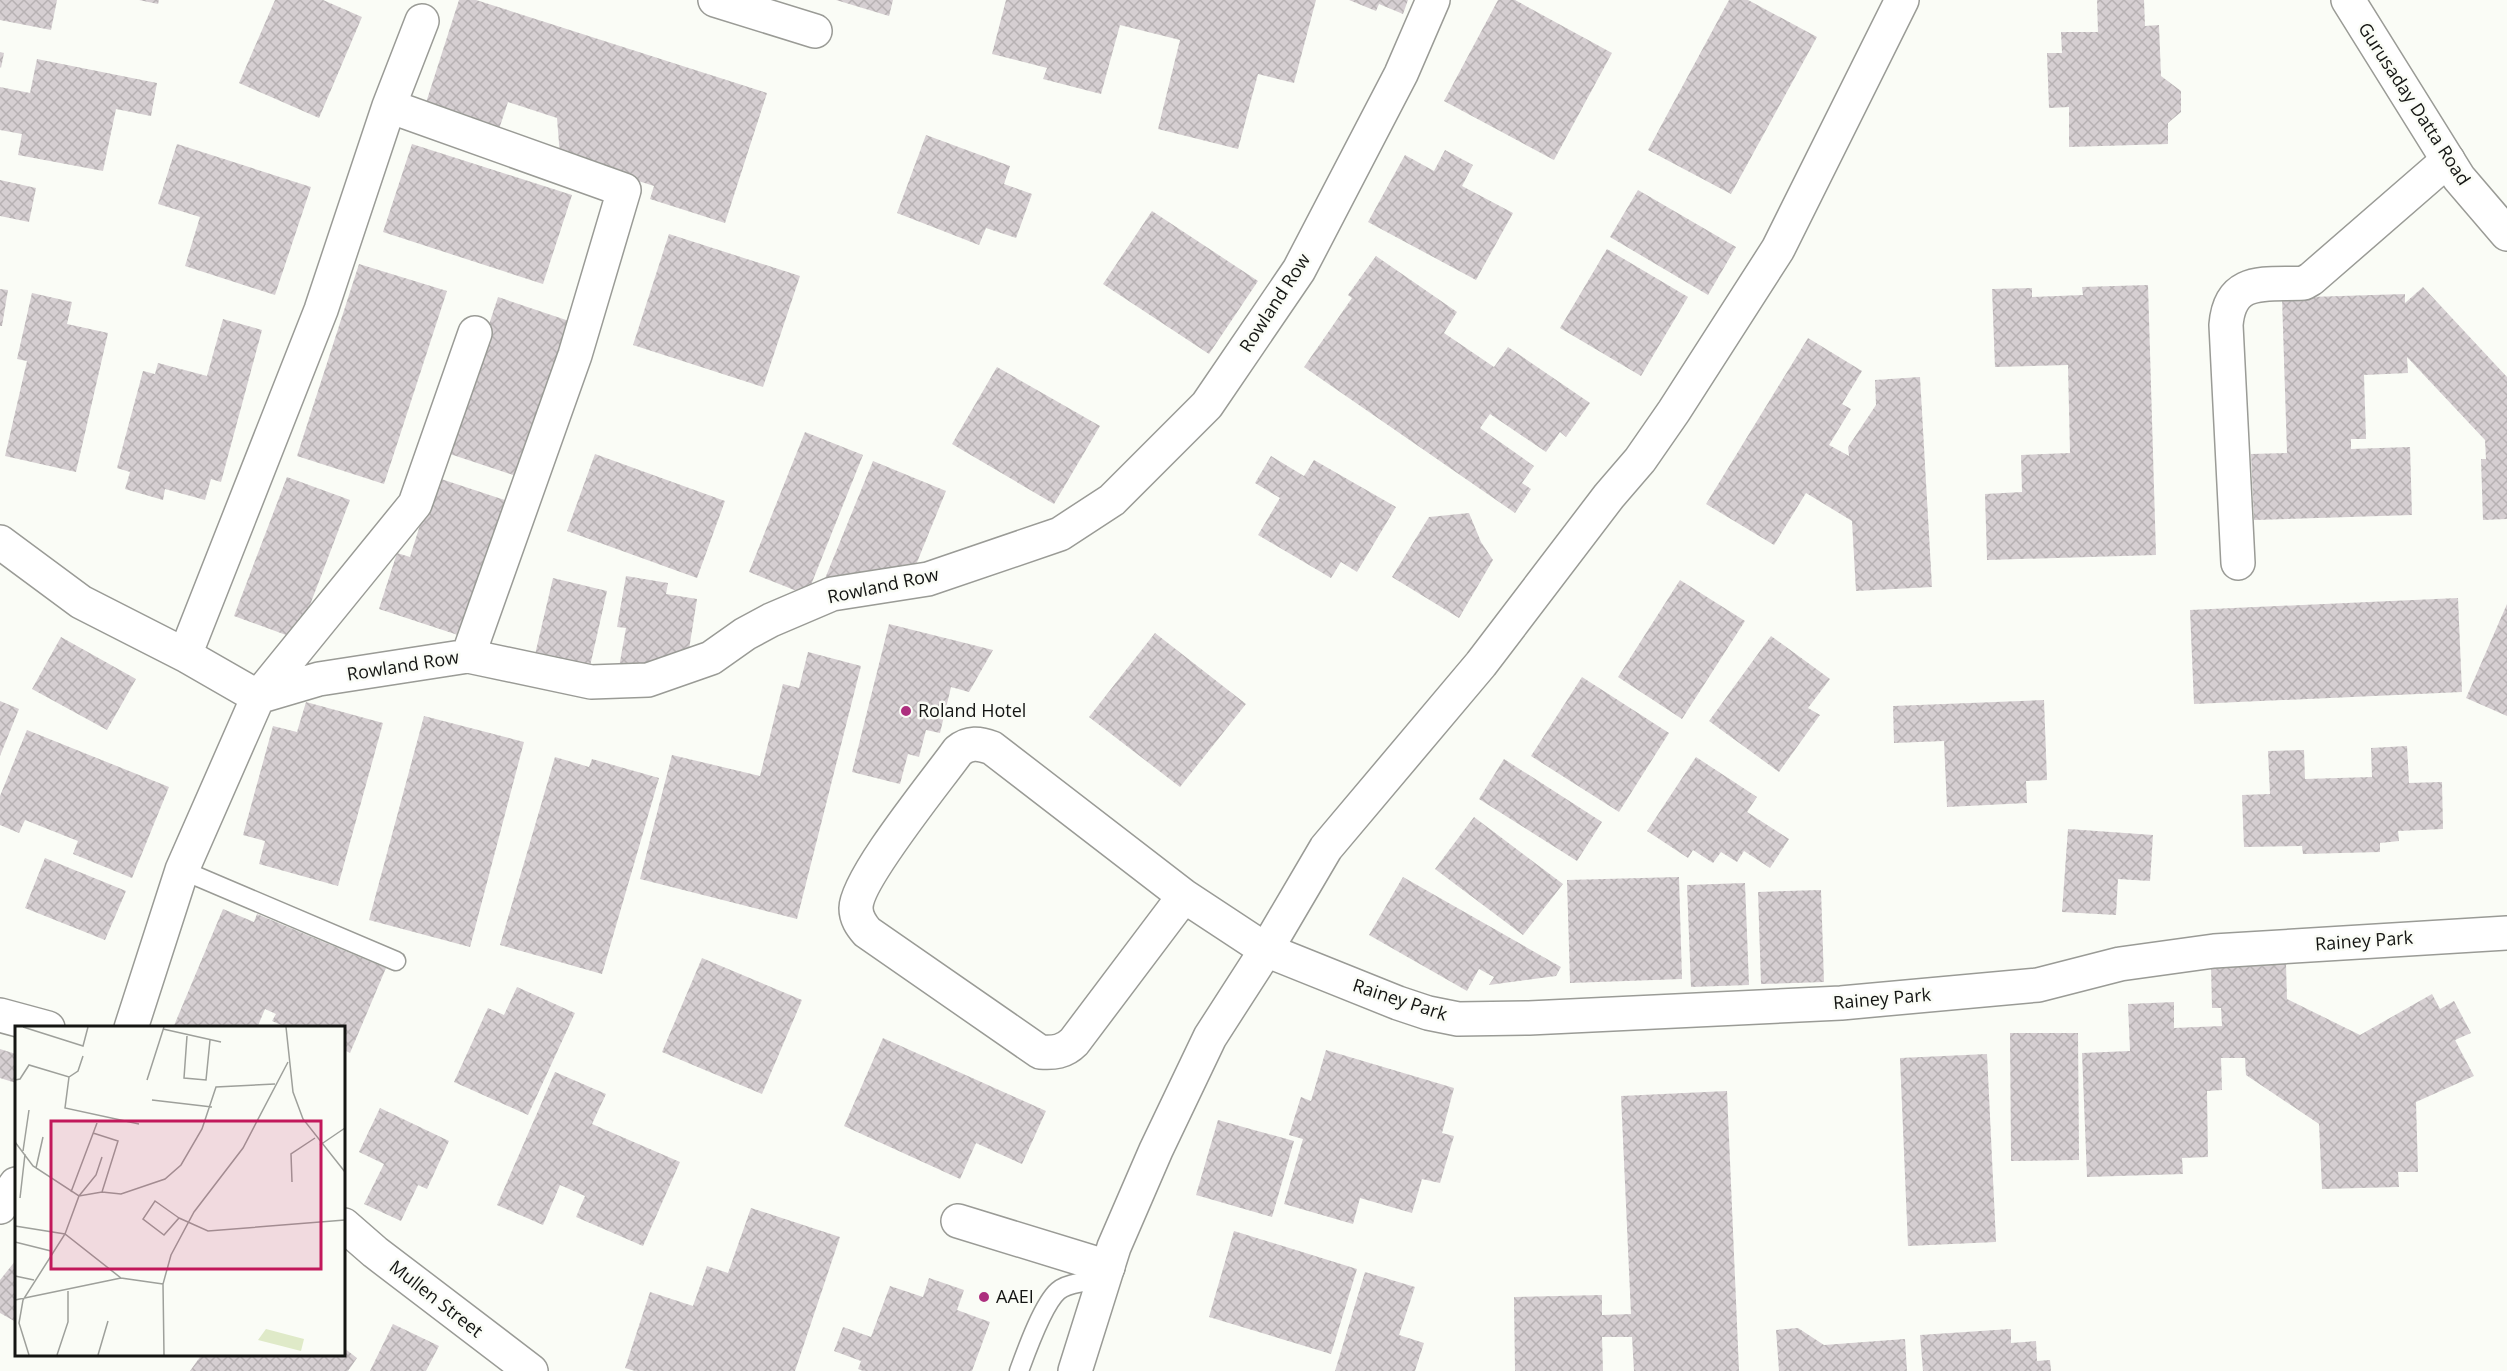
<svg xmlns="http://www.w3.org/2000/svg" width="2507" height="1371" font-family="'Open Sans',sans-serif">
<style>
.building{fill:url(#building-cross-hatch)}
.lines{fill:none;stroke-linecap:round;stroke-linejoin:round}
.service-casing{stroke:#9a9b96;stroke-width:21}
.minor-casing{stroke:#9a9b96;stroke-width:36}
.tertiary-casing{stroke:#9a9b96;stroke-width:36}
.service{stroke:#fff;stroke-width:18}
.minor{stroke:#fff;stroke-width:33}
.tertiary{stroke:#fff;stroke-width:33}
.poi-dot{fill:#ad2f7e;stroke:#fafcf6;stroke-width:2}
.labels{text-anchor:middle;stroke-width:5;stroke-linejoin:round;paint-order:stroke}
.street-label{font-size:18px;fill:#141513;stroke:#fafcf6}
.poi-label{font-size:18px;fill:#141513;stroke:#fafcf6;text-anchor:start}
.inset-road{fill:none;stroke:#9ea09b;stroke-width:1.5}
.view{fill:#c2185b;fill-opacity:0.15;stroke:#c2185b;stroke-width:3}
.inset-edge{fill:none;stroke:#141513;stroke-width:3}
</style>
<defs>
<pattern id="building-cross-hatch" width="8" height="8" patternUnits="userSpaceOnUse" patternTransform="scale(1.5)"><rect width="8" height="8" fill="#d6cfd2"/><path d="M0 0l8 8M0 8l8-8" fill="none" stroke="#b7b1b3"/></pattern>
</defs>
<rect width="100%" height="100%" fill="#fafcf6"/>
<!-- building -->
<path class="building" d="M0 0H57L51 30 0 20Z
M139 0H159L158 4Z
M275 0H323L362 17 319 118 239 83Z
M459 0H476L767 93 725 223 650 199 654 186 560 156 557 118 508 102 497 135 423 112Z
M836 0H893L889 16Z
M1006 0H1316L1294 83 1258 74 1238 149 1158 129 1180 40 1120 25 1101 94 1043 79 1047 68 992 54Z
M1349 0H1408L1403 14 1379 4 1376 11Z
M1498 0H1515L1612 53 1554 160 1444 101Z
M1729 0H1748L1817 37 1731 194 1648 150Z
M2097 0H2144L2145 26 2159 25 2161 76 2181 91V112L2168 123V144L2069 147V107L2049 108 2047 53H2062L2061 32H2098Z
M0 52 4 53 1 68 0 67Z
M37 59 157 83 151 116 116 109 103 171 18 155 22 134 0 130V87L30 93Z
M926 135 1010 166 1004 184 1032 194 1016 238 986 228 979 245 897 213Z
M177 144 311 187 275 295 185 266 200 217 158 204Z
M412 144 572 195 543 284 383 232Z
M1445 150 1473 165 1462 186 1513 213 1476 280 1368 222 1405 155 1434 171Z
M0 180 36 188 29 222 0 216Z
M1638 190 1736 247 1708 295 1610 237Z
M1152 211 1258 281 1209 354 1103 284Z
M669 234 800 276 763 387 633 345Z
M1607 249 1688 297 1641 376 1560 328Z
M1376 256 1457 312 1444 333 1494 367 1508 347 1590 403 1566 437 1560 432 1546 452 1490 414 1480 428 1534 466 1522 483 1531 489 1515 513 1304 367 1352 298 1348 295Z
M359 264 447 291 384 484 297 456Z
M2148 285 2156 555 1987 560 1985 494 2022 492 2021 455 2070 453 2068 365 1995 367 1992 289 2032 288V297L2083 295 2082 287Z
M2423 287 2507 377V519L2483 520 2481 459H2486L2485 440 2407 357 2408 373 2364 375 2366 439H2351V449L2410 447 2412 515 2254 520 2251 454 2287 453 2282 298 2405 294V303Z
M0 289 8 290 2 326H0Z
M32 293 72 302 67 324 108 333 76 472 5 456 27 361 17 359Z
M498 297 575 323 525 479 447 453Z
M223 319 262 330 221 482 211 479 205 500 165 489 163 500 125 489 130 472 117 468 143 371 155 374 158 363 207 376Z
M1808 338 1862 371 1842 404 1851 409 1829 445 1849 456 1848 447 1876 405 1875 380 1920 377 1932 587 1856 591 1852 521 1806 493 1774 545 1706 504Z
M997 367 1100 426 1054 504 952 444Z
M805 432 863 455 807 595 749 572Z
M595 454 725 501 697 578 567 531Z
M1271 456 1304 476 1314 460 1396 507 1357 572 1341 562 1331 578 1258 535 1280 498 1255 483Z
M873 461 946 491 911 577 824 581Z
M287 477 350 500 297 639 234 616Z
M435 477 514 503 470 639 379 609 397 553 410 557Z
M1469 513 1481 542 1493 560 1459 618 1392 577 1429 517Z
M626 576 668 583 666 594 697 599 687 662 618 673 626 628 617 627Z
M553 578 607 591 588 675 533 663Z
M1680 580 1745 621 1682 719 1618 677Z
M2458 598 2462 692 2194 704 2190 610Z
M2507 604V716L2466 698Z
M889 624 993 650 969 692 951 687 940 733 926 730 919 757 908 754 900 784 852 772Z
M1155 633 1246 704 1180 787 1089 717Z
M1771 636 1830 679 1808 708 1820 715 1779 772 1709 721Z
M61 637 136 679 107 730 32 689Z
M808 652 861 666 797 919 640 879 672 755 760 776 783 684 799 688Z
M1582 677 1669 733 1619 812 1531 756Z
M2044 700 2047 780 2026 781 2027 803 1947 807 1944 741 1894 743 1893 706Z
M0 701 19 709 0 756Z
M306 702 383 723 338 886 259 864 265 841 243 835 273 726 297 732Z
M424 716 524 742 470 947 369 920Z
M27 730 169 787 132 878 73 854 78 841 25 820 19 833 0 825V796Z
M2407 746 2409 783 2442 782 2443 829 2398 831 2399 841 2380 843V852L2303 854 2302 846 2244 847 2242 795 2270 794 2268 751 2304 750 2305 779 2372 777 2371 748Z
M555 757 589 767 592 759 659 778 602 974 500 945Z
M1696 757 1757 797 1747 812 1789 839 1770 868 1744 851 1737 862 1721 852 1713 863 1693 850 1688 858 1647 831Z
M1504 759 1602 822 1577 861 1479 799Z
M1474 817 1563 884 1523 935 1435 869Z
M2068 829 2153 835 2150 881 2118 879 2116 915 2062 912Z
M45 858 126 891 105 940 25 908Z
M1403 877 1561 967 1556 976 1489 985 1494 977 1479 969 1467 991 1369 935Z
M1679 877 1682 979 1570 983 1567 880Z
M1745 883 1749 985 1691 987 1687 885Z
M1821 890 1824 982 1761 984 1758 892Z
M223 909 254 922 257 914 386 968 350 1053 344 1050V1028H288L272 1021 276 1014 265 1009 257 1028H173Z
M702 958 802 1000 762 1094 662 1052Z
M2286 964 2287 999 2360 1035 2432 994 2440 1009 2454 1001 2471 1033 2455 1040 2474 1076 2416 1102 2418 1172H2398L2399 1187 2322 1189 2319 1124 2246 1075 2245 1058H2221L2222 1090 2207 1091 2208 1157 2182 1158 2183 1174 2087 1177 2082 1053 2130 1051 2128 1004 2174 1002V1028L2222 1026 2221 1008H2212L2211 966Z
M517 987 575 1013 528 1115 454 1082 488 1008 504 1015Z
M2010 1033H2078L2079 1160 2011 1161Z
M883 1038 1046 1111 1022 1164 976 1143 960 1179 844 1126Z
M0 1049 16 1054V1083L0 1078Z
M1326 1050 1454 1088 1442 1133 1454 1136 1440 1183 1422 1179 1412 1213 1360 1198 1353 1224 1284 1204 1303 1139 1289 1135 1301 1097 1311 1101Z
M1987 1054 1996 1242 1908 1246 1900 1058Z
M555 1072 606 1094 592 1124 680 1162 643 1246 576 1217 585 1196 560 1185 543 1225 497 1205Z
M1727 1091 1739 1371H1634L1632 1337H1602L1603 1371H1515L1514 1297 1602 1295V1315L1631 1314 1621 1096Z
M380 1108 449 1141 427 1189 418 1185 401 1221 364 1204 384 1164 359 1152Z
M1218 1120 1294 1141 1272 1217 1196 1195Z
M751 1208 840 1237 795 1371H635L625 1368 650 1292 693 1306 707 1266 728 1273Z
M1234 1231 1357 1269 1331 1354 1209 1317Z
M16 1260V1322L0 1313V1280Z
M1365 1272 1415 1287 1399 1335 1424 1343 1415 1371H1335Z
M929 1278 964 1290 957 1310 990 1322 972 1371H863L858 1369 861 1361 834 1351 843 1327 871 1337 890 1286 923 1297Z
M393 1324 439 1346 426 1371H370Z
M1798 1328 1824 1345 1905 1339 1907 1371H1779L1776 1330Z
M2011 1329V1343L2036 1341 2037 1361 2050 1360 2051 1371H1923L1920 1335Z
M344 1348 357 1358 348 1371H190L202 1354H344Z"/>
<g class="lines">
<defs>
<path id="service" d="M182 870 396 961
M1019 1371C1026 1352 1043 1304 1058 1291 1067 1283 1092 1280 1103 1281"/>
<path id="minor" d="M715 0 815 31
M389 106 624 190 575 355 468 656
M0 542 81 602 185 655 258 697 319 679 468 656 591 682 648 680 711 658 745 634 771 620 832 594 928 579 1060 534 1112 500 1207 405 1299 270 1401 74 1433 0
M2238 563 2226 325C2230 276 2265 285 2304 283L2311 279 2448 160
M185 655 321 310 389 106 422 21
M1184 896 992 748C979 743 969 742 958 751 938 779 856 879 856 908 856 918 861 925 867 932L1040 1052C1054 1053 1064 1052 1074 1042L1184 896 1266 950 1398 1003 1428 1013 1458 1019 1529 1018 1841 1003 2038 985 2120 964 2214 951 2507 933
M0 1015 48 1028
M131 1028 182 870 258 697 415 504 475 333
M0 1207 16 1184
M958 1221 1108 1267
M344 1225 375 1252 531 1371"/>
<path id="tertiary" d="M2348 0 2459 178 2507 234
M1075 1371 1114 1247 1156 1150 1210 1037 1266 950 1326 848 1481 664 1609 496 1640 460 1674 411 1778 249 1902 0"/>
</defs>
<!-- service casing -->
<use href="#service" class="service-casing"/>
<!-- minor casing -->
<use href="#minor" class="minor-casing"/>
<!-- tertiary casing -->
<use href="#tertiary" class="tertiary-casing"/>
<!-- service -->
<use href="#service" class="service"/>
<!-- minor -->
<use href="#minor" class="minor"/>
<!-- tertiary -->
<use href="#tertiary" class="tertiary"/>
</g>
<!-- markers -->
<g class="poi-dot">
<circle cx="906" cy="711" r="6"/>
<circle cx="984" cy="1297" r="6"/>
</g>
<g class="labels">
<!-- street labels -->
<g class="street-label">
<text transform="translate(2414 104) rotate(57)" y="6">Gurusaday Datta Road</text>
<text transform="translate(1275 303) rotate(-57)" y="6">Rowland Row</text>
<text transform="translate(883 586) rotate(-12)" y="6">Rowland Row</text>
<text transform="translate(403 666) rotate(-9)" y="6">Rowland Row</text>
<text transform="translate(2364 941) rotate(-4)" y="6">Rainey Park</text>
<text transform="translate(1882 999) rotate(-5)" y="6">Rainey Park</text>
<text transform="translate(1400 1000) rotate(18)" y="6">Rainey Park</text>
<text transform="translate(436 1299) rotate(38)" y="6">Mullen Street</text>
</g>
<!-- poi labels -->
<g class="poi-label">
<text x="918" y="717">Roland Hotel</text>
<text x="996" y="1303">AAEI</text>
</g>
</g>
<!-- overview -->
<g transform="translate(15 1026)">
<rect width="330" height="330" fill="#fafcf6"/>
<path d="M251 303 289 313 286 325 243 314Z" fill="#dfeac8"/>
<path class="inset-road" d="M8 1 68 20 73 1M271 1 278 66 288 93 330 146M148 3 206 16M172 10 169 52 191 54 195 14M54 51 50 82 124 98M0 54 5 53 14 39 54 51 63 45 68 30M132 54 149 1M137 74 197 81M78 107 103 115 87 166M0 116 18 140 64 170 87 166 106 168 150 153 166 139 187 103 201 61 260 58M305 119 330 102M8 125 14 84M21 142 28 111M277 156 276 128 300 112M56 166 82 97M5 172 10 128M164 192 140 175 128 193 149 209 164 192 193 205 330 194M0 200 50 208 106 252 148 258M0 216 36 225M0 250 19 254M0 274 106 252M14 329 4 297 8 274 50 208 64 170 81 149 87 131M42 329 53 296V265M83 329 93 295M149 329 148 258 156 229 179 186 228 122 273 36"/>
<path class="view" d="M36 95H306V243H36Z"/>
<rect width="330" height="330" class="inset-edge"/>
</g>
</svg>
